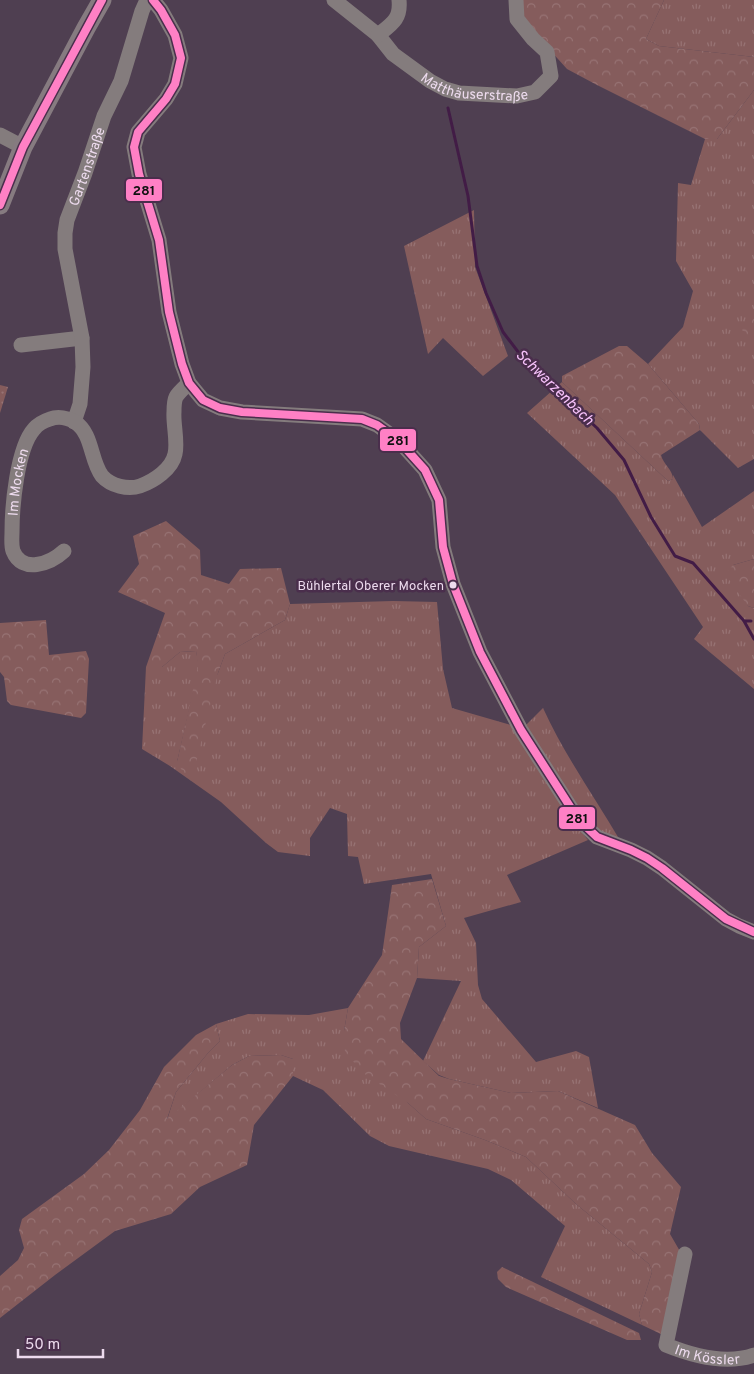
<svg xmlns="http://www.w3.org/2000/svg" width="754" height="1374" font-family="Overpass,sans-serif">
<style>
.grass{fill:url(#grass-tufts)}
.forest{fill:url(#forest-crowns)}
.park{fill:url(#park-dots)}
.lines{fill:none;stroke-linecap:round;stroke-linejoin:round}
.stream{stroke:#421c46;stroke-width:3}
.minor{stroke:#847c7d;stroke-width:15}
.major{stroke:#867b80;stroke-width:19}
.bus-1-casing{stroke:#4a2e4c;stroke-width:11}
.bus-1{stroke:#ff80c5;stroke-width:8}
.bus-dot{fill:#eddbee;stroke:#4a2e4c;stroke-width:2}
.labels{text-anchor:middle;stroke-width:5;stroke-linejoin:round;paint-order:stroke}
.bus-label{font-size:13px;fill:#eddbee;stroke:#4a2e4c;text-anchor:end}
.street-label{font-size:14px;fill:#eddbee;stroke:#4a2e4c}
.water-label{font-size:15px;font-style:italic;fill:#f8c3fc;stroke:#4a2e4c}
.line-badge{stroke:#4a2e4c;stroke-width:2}
.pale-badge-label{font-size:14px;text-anchor:middle;font-weight:bold;fill:#111}
</style>
<defs>
<pattern id="grass-tufts" width="24" height="20" patternUnits="userSpaceOnUse" patternTransform="scale(1.25)"><rect width="24" height="20" fill="#855c5c"/><path d="M3 7l-1-3M5 7V3M7 7l1-3M15 17l-1-3M17 17v-4M19 17l1-3" fill="none" stroke="#977374"/></pattern>
<pattern id="forest-crowns" width="20" height="18" patternUnits="userSpaceOnUse" patternTransform="scale(1.25)"><rect width="20" height="18" fill="#855c5c"/><path d="M2 6a3 3 0 1 1 6 0M12 15a3 3 0 1 1 6 0" fill="none" stroke="#977374"/></pattern>
<pattern id="park-dots" width="8" height="8" patternUnits="userSpaceOnUse" patternTransform="scale(1.25)"><rect width="8" height="8" fill="#855c5c"/><path d="M2 2h.1M6 6h.1" fill="none" stroke="#977374" stroke-width="1.8" stroke-linecap="round"/></pattern>
</defs>
<rect width="100%" height="100%" fill="#4f3f51"/>
<!-- grass -->
<path class="grass" d="M664 0H754V57L659 46 646 39Z
M754 90V459L738 468 700 430 699 424 648 364 683 327 693 291 676 261 678 183 691 185 705 139H717Z
M474 210 475 267 508 356 483 376 443 338 428 354 404 246Z
M562 382 668 481 673 479V475L702 527 754 491V559L733 565 748 606 754 608V689L694 639 703 627 615 495 527 413Z
M393 601 437 602 443 669 452 708 514 726 570 818 588 840 507 875 521 902 464 918 476 943 478 985 482 999 536 1062 576 1051 589 1057 598 1108 558 1091 511 1093 449 1079 439 1075 423 1061 461 981 417 978 419 947 446 926 431 874 364 884 358 857 348 856 347 814 330 808 310 838V856L278 852 266 843 221 802 170 766 142 749 146 667H162L180 652 196 651 199 667 177 762 218 673 225 654 285 620 290 604Z
M543 708C565 756 594 796 621 842L595 829 582 816 524 727Z
M348 1008 344 1031 408 1103 426 1119 485 1140 526 1157 576 1204 649 1264 652 1272 639 1314 642 1325 541 1277 565 1226 511 1180 488 1169 389 1146 370 1136 323 1090 293 1076V1059L281 1055 249 1056 232 1065 167 1120 176 1092 208 1053 220 1041 216 1024 248 1014 309 1015Z"/>
<!-- forest -->
<path class="forest" d="M521 0H664L646 39 659 46 754 57V90L717 139H705L597 85 567 69 522 19Z
M754 315V341L742 330 744 324Z
M619 346H627L648 364 699 424 700 430 661 455C663 464 673 470 673 479L668 481 562 382V376Z
M166 521 200 550 201 575 229 584 240 569 281 568 290 604 285 620 225 654 218 673 194 771 184 774 177 762 198 667 196 651 180 652 162 667H146L165 613 118 592 139 564 133 536Z
M754 559V608L748 606 725 574 733 565Z
M46 620 49 655 86 651 89 659 86 713 81 718 11 705 7 701 4 677 0 672V623Z
M432 879 446 926 419 947 417 978 400 1023 401 1039 439 1076 449 1079 511 1093 558 1091 635 1125 652 1153 681 1187 670 1234 681 1253 663 1335 642 1325 639 1314 652 1272 649 1264 576 1204 526 1157 485 1140 426 1119 408 1103 366 1075 345 1053 344 1031 348 1008 382 955 392 885Z
M216 1024 220 1041 208 1053 176 1092 167 1119 232 1065 249 1056 281 1055 293 1059V1076L254 1125 247 1165 200 1187 171 1214 115 1231 55 1275 0 1318V1276L18 1260 24 1248 19 1230 22 1219 84 1174 109 1150 140 1110 164 1067 196 1035Z
M502 1267 639 1333 641 1340H627L506 1287 498 1279 497 1272Z"/>
<!-- park -->
<path class="park" d="M0 385 8 387 0 413Z"/>
<g class="lines">
<!-- stream -->
<path class="stream" d="M448 108 468 196 477 266 486 293 503 332 525 361 597 428 624 460 651 517 675 556 693 563 744 621
M751 621H744L754 639"/>
<!-- minor -->
<g class="minor">
<path d="M153 0 161 10 175 35 181 58 175 84 166 99 138 132 134 147 139 174 159 240 169 312 182 364 189 383 203 400 220 408 242 412 362 419 377 425 398 440 425 470 439 500 443 547 453 584 480 652 521 730 578 819 597 837 631 850 647 858 662 868 726 919 739 926 754 932"/>
<path id="s1" d="M334 0 378 35 393 54 430 81 445 89 459 93 517 96 535 92 551 76 547 52 533 39 517 19 516 0"/>
<path d="M378 35C392 24 401 19 399 0"/>
<path d="M0 135 23 147"/>
<path d="M21 345 82 338"/>
<path id="s2" d="M74 422 80 404 83 367 82 338 65 249V233L67 220 85 173 104 116 121 81 142 11 147 0"/>
<path id="s3" d="M64 551C50 564 22 574 13 551 11 545 12 538 12 532 12 507 17 448 34 429 38 424 44 421 50 419 58 416 68 418 75 422 93 434 90 460 102 476 111 486 128 490 140 486 154 481 172 469 175 454 178 442 173 424 174 412 174 407 174 401 176 397 179 392 185 387 189 383"/>
<path id="s4" d="M685 1254 666 1345C693 1356 725 1365 754 1355"/>
</g>
<!-- major -->
<path class="major" d="M0 205 23 147 86 28 102 0"/>
<defs>
<path id="bus-1" d="M153 0 161 10 175 35 181 58 175 84 166 99 138 132 134 147 139 174 159 240 169 312 182 364 189 383 203 400 220 408 242 412 362 419 377 425 398 440 425 470 439 500 443 547 453 584 480 652 521 730 578 819 597 837 631 850 647 858 662 868 726 919 754 932
M0 205 23 147 102 0"/>
</defs>
<!-- bus-1 casing -->
<use href="#bus-1" class="bus-1-casing"/>
<!-- bus-1 -->
<use href="#bus-1" class="bus-1"/>
</g>
<!-- markers -->
<circle class="bus-dot" cx="453" cy="585" r="4.5"/>
<g class="labels">
<!-- bus labels -->
<g class="bus-label">
<text x="444" y="590">Bühlertal Oberer Mocken</text>
</g>
<!-- street labels -->
<g class="street-label">
<text dy="5" stroke="none"><textPath href="#s1" startOffset="172">Matthäuserstraße</textPath></text>
<text dy="5" stroke="none"><textPath href="#s2" startOffset="262">Gartenstraße</textPath></text>
<text dy="5" stroke="none"><textPath href="#s3" startOffset="130">Im Mocken</textPath></text>
<text dy="5" stroke="none"><textPath href="#s4" startOffset="136">Im Kössler</textPath></text>
</g>
<!-- water labels -->
<g class="water-label">
<text transform="translate(555 387) rotate(44)" y="5">Schwarzenbach</text>
</g>
</g>
<g class="line-badge">
<rect x="125" y="178" width="38" height="24" rx="5" fill="#ff80c5"/>
<rect x="379" y="428" width="38" height="24" rx="5" fill="#ff80c5"/>
<rect x="558" y="806" width="38" height="24" rx="5" fill="#ff80c5"/>
</g>
<g class="pale-badge-label">
<text x="144" y="195">281</text>
<text x="398" y="445">281</text>
<text x="577" y="823">281</text>
</g>
<!-- scale -->
<path d="M18 1349v8h85v-8" fill="none" stroke="#eddbee" stroke-width="2.5"/>
<text x="25" y="1349" font-size="15" fill="#eddbee" stroke="#4a2e4c" stroke-width="4" paint-order="stroke">50 m</text>
</svg>
